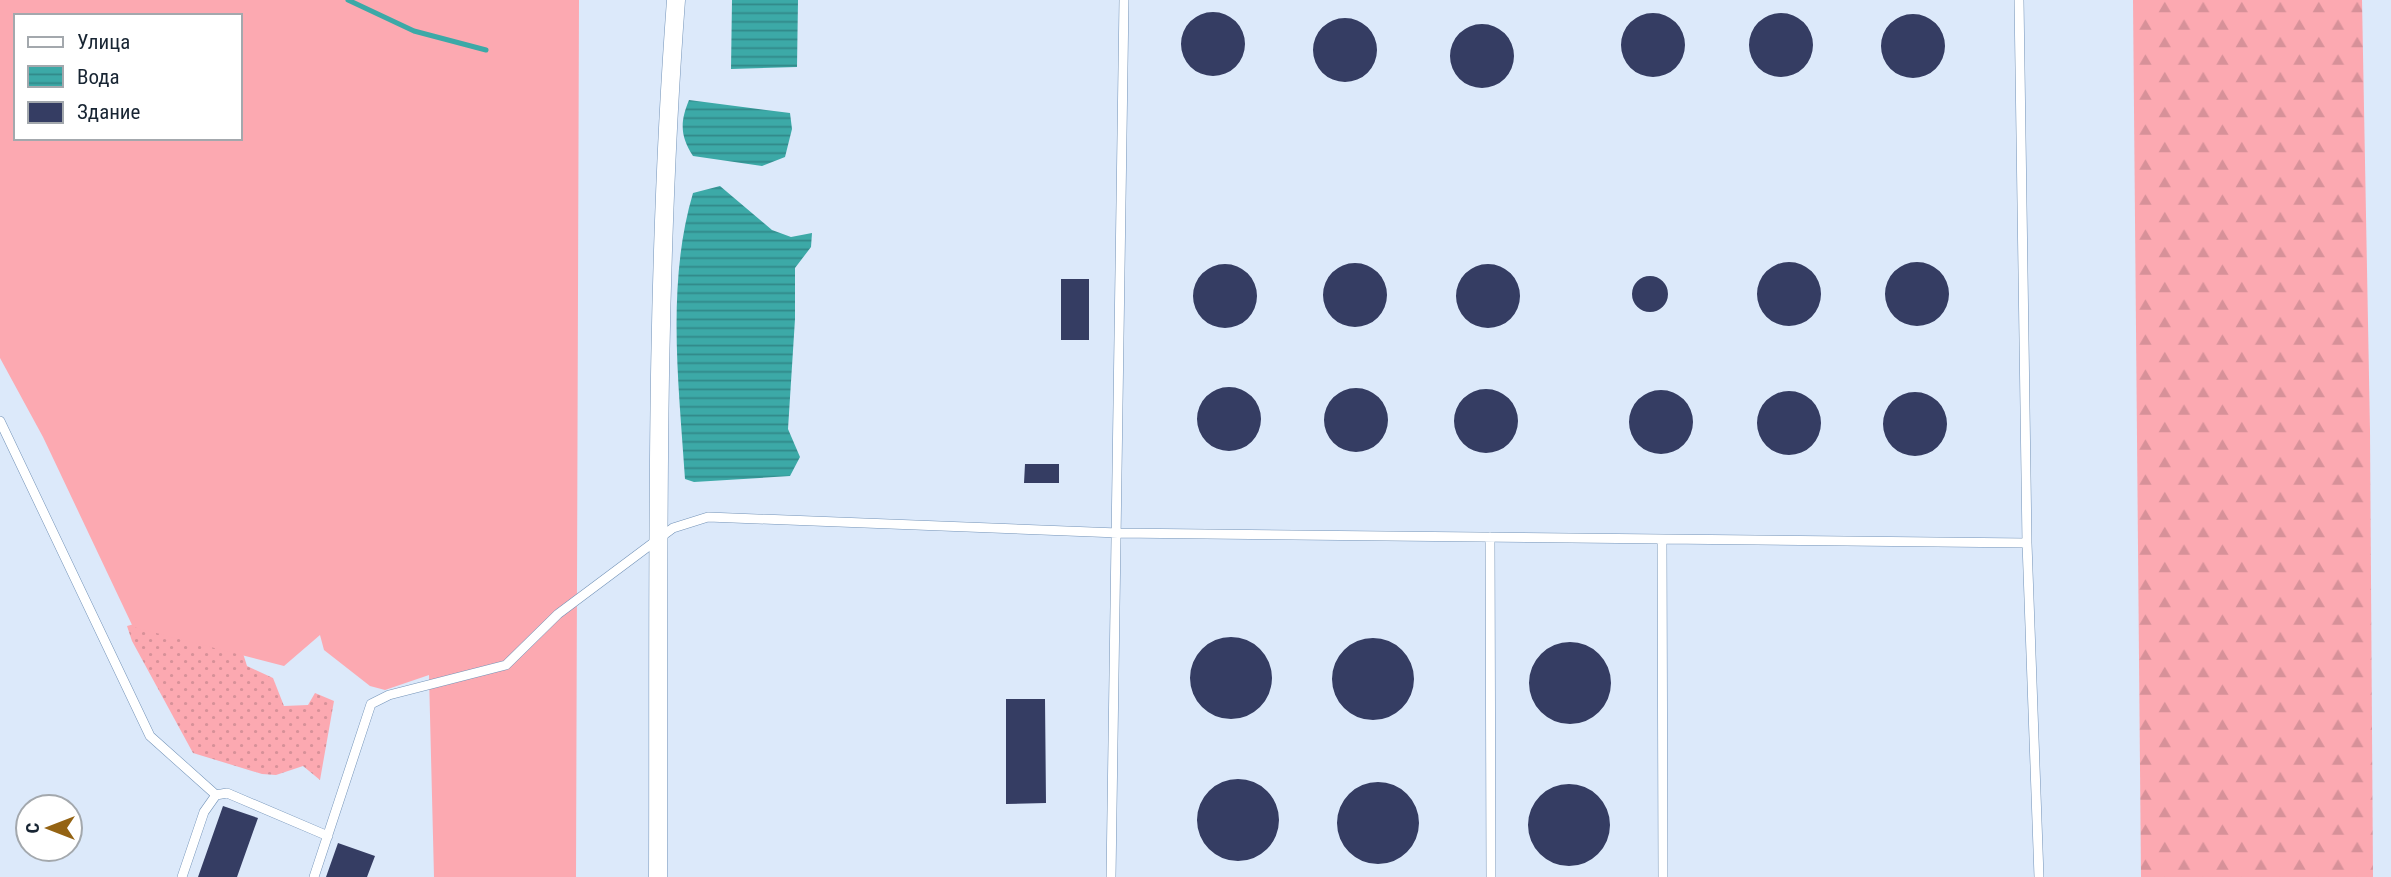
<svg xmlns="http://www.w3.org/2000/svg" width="2391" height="877" font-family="'Roboto Condensed',sans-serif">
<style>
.grass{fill:url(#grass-dots)}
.forest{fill:url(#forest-firs)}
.garden{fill:#fca9b1;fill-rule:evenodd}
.water{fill:url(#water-rules)}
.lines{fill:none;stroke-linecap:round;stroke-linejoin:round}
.stream{stroke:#3ca9a7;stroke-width:5}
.building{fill:#353d63}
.service-casing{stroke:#7393b8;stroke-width:10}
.minor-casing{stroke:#7393b8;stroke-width:19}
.service{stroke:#fff;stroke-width:9}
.minor{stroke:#fff;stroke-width:18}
</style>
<defs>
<pattern id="grass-dots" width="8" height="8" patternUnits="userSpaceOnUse" patternTransform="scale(1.75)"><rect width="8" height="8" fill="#fca9b1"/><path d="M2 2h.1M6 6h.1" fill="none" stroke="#d79199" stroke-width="1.8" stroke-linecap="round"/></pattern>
<pattern id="forest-firs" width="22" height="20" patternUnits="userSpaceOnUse" patternTransform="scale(1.75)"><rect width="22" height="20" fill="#fca9b1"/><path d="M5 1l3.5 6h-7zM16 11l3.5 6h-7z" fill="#d79199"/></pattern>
<pattern id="water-rules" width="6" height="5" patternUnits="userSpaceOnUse" patternTransform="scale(1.75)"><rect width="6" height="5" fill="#3ca9a7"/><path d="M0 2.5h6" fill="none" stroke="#318989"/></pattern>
</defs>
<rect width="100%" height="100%" fill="#dce9fa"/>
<!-- grass -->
<path class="grass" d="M145 621 235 628 247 666 273 678 284 706 308 705 315 693 334 701 320 780 303 766 276 775 262 774 193 753 132 641 127 626Z"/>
<!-- forest -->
<path class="forest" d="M2133 0H2362L2370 430 2373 877H2141Z"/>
<!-- garden -->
<path class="garden" d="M0 0H579L576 877H434L429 675 385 690 370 686 324 650 320 635 284 666 133 627 43 437 0 358ZM16 16H240V138H16Z"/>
<!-- water -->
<path class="water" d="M732 0H798L797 67 731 69Z
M689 100 790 113 792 129 785 157 762 166 693 156C680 136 680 122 689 100Z
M720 186 772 230 791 237 812 233 811 247 795 268V319L788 429 800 457 790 476 694 482 685 479C679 386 666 284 693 193Z"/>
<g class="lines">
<!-- stream -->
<path class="stream" d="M348 0 414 31 486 50"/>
</g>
<!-- building -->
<path class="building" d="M1181 44a32 32 0 1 1 64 0a32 32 0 1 1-64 0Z
M1749 45a32 32 0 1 1 64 0a32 32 0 1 1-64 0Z
M1621 45a32 32 0 1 1 64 0a32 32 0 1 1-64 0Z
M1881 46a32 32 0 1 1 64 0a32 32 0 1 1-64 0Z
M1313 50a32 32 0 1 1 64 0a32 32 0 1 1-64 0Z
M1450 56a32 32 0 1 1 64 0a32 32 0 1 1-64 0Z
M1885 294a32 32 0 1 1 64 0a32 32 0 1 1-64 0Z
M1757 294a32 32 0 1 1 64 0a32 32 0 1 1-64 0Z
M1323 295a32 32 0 1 1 64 0a32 32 0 1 1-64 0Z
M1456 296a32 32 0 1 1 64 0a32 32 0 1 1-64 0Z
M1193 296a32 32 0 1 1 64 0a32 32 0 1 1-64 0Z
M1632 294a18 18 0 1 1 36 0a18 18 0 1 1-36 0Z
M1061 279H1089V340H1061Z
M1197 419a32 32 0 1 1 64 0a32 32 0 1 1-64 0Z
M1324 420a32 32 0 1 1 64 0a32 32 0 1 1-64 0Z
M1454 421a32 32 0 1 1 64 0a32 32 0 1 1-64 0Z
M1629 422a32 32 0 1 1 64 0a32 32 0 1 1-64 0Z
M1757 423a32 32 0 1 1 64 0a32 32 0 1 1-64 0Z
M1883 424a32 32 0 1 1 64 0a32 32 0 1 1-64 0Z
M1025 464H1059V483H1024Z
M1190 678a41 41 0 1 1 82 0a41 41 0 1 1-82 0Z
M1332 679a41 41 0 1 1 82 0a41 41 0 1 1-82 0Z
M1529 683a41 41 0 1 1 82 0a41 41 0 1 1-82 0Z
M1006 699H1045L1046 803 1006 804Z
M1197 820a41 41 0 1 1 82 0a41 41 0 1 1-82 0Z
M1337 823a41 41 0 1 1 82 0a41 41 0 1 1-82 0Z
M1528 825a41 41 0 1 1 82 0a41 41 0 1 1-82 0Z
M223 806 258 818 237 877H198Z
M338 843 375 856 367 877H326Z"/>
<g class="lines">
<defs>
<path id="service" d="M2019 0 2027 543 2039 877
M0 421 150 736 216 795
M1490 537 1491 877
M1662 539 1663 877
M182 877 204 812 216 795 227 793 328 836
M314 877 371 704 389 695 506 665 558 614 673 528 708 517 1118 533 2027 543
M1111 877 1124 0"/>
<path id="minor" d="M658 877C659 585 654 291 676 0"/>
</defs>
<!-- service casing -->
<use href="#service" class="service-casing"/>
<!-- minor casing -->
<use href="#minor" class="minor-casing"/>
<!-- service -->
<use href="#service" class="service"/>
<!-- minor -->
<use href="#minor" class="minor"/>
</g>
<!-- legend -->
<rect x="14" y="14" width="228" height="126" fill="#ffffff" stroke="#a3a8ad" stroke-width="2"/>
<rect x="28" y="37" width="35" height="10" fill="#ffffff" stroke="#a3a8ad" stroke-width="2"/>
<text x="77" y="49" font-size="21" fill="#182533">Улица</text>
<rect x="28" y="66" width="35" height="21" fill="url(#water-rules)" stroke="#a3a8ad" stroke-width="2"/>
<text x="77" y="84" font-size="21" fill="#182533">Вода</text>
<rect x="28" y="102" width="35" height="21" fill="#353d63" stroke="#a3a8ad" stroke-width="2"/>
<text x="77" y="119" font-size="21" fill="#182533">Здание</text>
<!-- north arrow -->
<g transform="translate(49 828) rotate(270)"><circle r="33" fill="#ffffff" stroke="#a3a8ad" stroke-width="2"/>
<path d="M0-5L12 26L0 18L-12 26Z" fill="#946313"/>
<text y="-10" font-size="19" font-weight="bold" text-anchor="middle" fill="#182533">С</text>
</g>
</svg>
